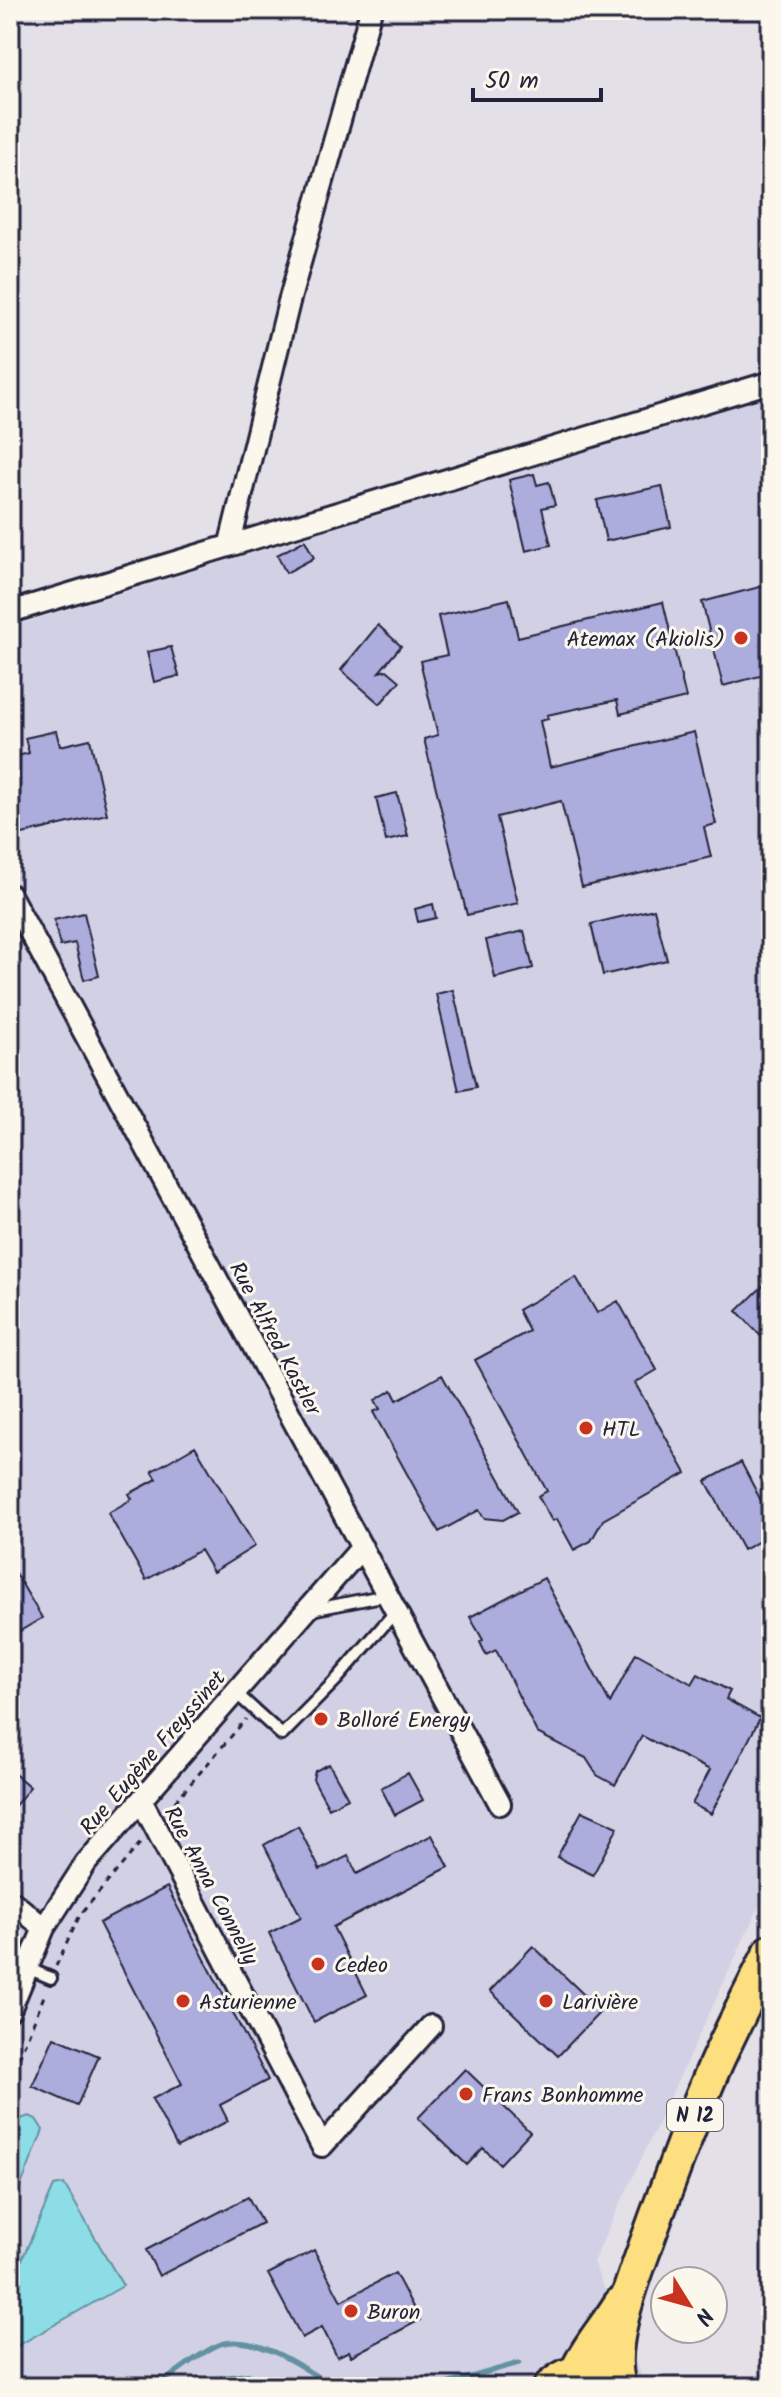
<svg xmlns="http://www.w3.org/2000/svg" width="781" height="2397" font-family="Kalam,sans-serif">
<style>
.built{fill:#d2d0e5}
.water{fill:#8ddde7;stroke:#6292a2;stroke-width:2}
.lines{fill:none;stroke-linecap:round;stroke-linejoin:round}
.stream{stroke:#6292a2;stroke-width:5}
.building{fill:#acacdd;stroke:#22223b;stroke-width:2}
.service-casing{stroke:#22223b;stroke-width:16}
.minor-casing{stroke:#22223b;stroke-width:26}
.primary-casing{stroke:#22223b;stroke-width:38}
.path{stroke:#22223b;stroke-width:3;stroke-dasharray:6 6;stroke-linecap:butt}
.service{stroke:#fbf7ec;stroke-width:10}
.minor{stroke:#fbf7ec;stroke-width:20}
.primary{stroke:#fedf80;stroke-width:32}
.poi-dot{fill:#c8321e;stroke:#fbf7ec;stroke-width:3}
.labels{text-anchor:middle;stroke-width:6;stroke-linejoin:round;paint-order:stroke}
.shield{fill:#fbf7ec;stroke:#636270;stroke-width:2}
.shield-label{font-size:20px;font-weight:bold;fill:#22223b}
.poi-label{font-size:22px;fill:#22223b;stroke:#fbf7ec;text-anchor:start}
.street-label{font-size:22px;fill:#22223b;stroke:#fbf7ec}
</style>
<rect width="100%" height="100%" fill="#e3e0e8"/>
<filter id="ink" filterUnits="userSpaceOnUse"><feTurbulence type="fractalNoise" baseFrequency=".0125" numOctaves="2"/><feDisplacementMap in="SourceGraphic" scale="16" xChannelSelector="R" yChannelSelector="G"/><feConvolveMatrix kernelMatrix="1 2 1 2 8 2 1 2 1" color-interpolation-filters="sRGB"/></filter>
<g filter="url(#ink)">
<!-- built -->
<path class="built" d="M771 396V1881L593 2262 646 2387H10V627Z"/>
<!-- water -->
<path class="water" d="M29 2116 36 2119 43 2130 10 2213V2130L15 2121Z
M64 2184 123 2286 10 2350V2287L54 2186Z
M248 2373 274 2387H204L222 2376Z"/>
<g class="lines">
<!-- stream -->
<path class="stream" d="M156 2387C171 2377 209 2345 225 2343 260 2336 305 2369 334 2387
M436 2387 519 2363"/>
</g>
<!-- building -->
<path class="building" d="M534 474 537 485 549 482 555 505 542 508 551 545 526 551 509 480Z
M662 486 671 527 606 541 597 500Z
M305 540 314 558 286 573 277 555Z
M771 584V673L723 686 702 602Z
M509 599 518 637 663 602 686 698 620 714 617 700 547 715 548 719 540 721 550 767 694 732 716 824 704 827 711 857 582 887 561 801 497 817 518 903 467 915 424 739 438 735 420 661 447 655 438 616Z
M378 625 401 646 379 672 387 670 400 681 380 704 341 670Z
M171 647 179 676 154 682 147 652Z
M56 731 60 746 90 739 107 814 18 835 10 801V758L29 753 25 738Z
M397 793 408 836 386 841 376 798Z
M433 904 436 918 418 922 415 909Z
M654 909 667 960 603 975 591 924Z
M84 913 99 976 84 980 75 943 60 946 54 920Z
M524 931 533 968 495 978 486 940Z
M453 990 476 1087 459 1091 436 994Z
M576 1277 597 1313 618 1301 657 1370 635 1383 686 1473 603 1520 591 1541 574 1550 557 1519 552 1521 538 1496 547 1491 475 1360 529 1331 518 1310Z
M771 1278V1347L737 1311Z
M442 1375 518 1512 503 1520 484 1518 479 1510 439 1532 373 1412 380 1409 375 1400 392 1390 397 1400Z
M195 1446 255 1546 213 1572 200 1550 146 1580 108 1513 132 1499 129 1494 157 1479 152 1471Z
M741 1462 771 1520V1535L743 1550 706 1481Z
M10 1564 42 1618 10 1637Z
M544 1578 610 1703 636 1653 692 1684 698 1674 730 1691 726 1699 760 1718 711 1814 692 1804 710 1770 642 1736 615 1785 597 1775 586 1758 537 1733 496 1650 486 1655 480 1642 483 1640 470 1617Z
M329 1764 348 1798 329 1808 313 1779 315 1771Z
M10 1770 30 1787 10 1812Z
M408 1773 423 1800 395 1815 381 1788Z
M582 1811 618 1827 593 1875 557 1857Z
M298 1826 320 1870 348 1856 357 1874 432 1835 449 1867 333 1927 367 1995 314 2022 269 1933 301 1917 264 1845Z
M167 1887 268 2080 220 2105 228 2121 177 2147 152 2099 182 2084 99 1923Z
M533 1946 601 2011 558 2056 490 1991Z
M54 2037 99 2056 77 2106 32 2086Z
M465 2069 530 2132 500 2164 483 2148 467 2165 418 2118Z
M248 2197 262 2223 159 2276 146 2250Z
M314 2250 341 2301 395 2273 420 2320 351 2356 349 2351 337 2357 322 2327 302 2338 268 2274Z"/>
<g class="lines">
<defs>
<path id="service" d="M311 1610 387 1595
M236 1693 282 1735 337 1679 396 1611
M27 1968 51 1978"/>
<path id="minor" d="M230 543 289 302 371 10
M10 612 771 382
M10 895 500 1804
M141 1800 322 2146 431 2026
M10 1900 44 1928
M10 2010 44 1928 86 1863 362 1547"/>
<path id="primary" d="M577 2371C587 2347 606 2327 620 2304
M618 2382C608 2341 634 2278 648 2239 670 2179 691 2119 717 2061 734 2024 753 1987 771 1951
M550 2387C564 2375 577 2369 596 2372"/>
</defs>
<!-- service casing -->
<use href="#service" class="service-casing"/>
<!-- minor casing -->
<use href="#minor" class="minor-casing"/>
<!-- primary casing -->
<use href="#primary" class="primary-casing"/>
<!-- path -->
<path class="path" d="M167 1811 246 1719
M56 1966 80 1915 142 1841
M10 2080 46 1991"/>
<!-- service -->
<use href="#service" class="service"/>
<!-- minor -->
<use href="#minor" class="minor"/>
<!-- primary -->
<use href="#primary" class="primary"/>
</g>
</g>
<!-- markers -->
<g class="poi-dot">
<circle cx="741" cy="638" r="8"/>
<circle cx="586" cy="1428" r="8"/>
<circle cx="321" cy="1719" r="8"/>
<circle cx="318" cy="1964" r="8"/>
<circle cx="183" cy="2001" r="8"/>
<circle cx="546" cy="2001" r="8"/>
<circle cx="466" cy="2094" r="8"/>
<circle cx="351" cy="2311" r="8"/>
</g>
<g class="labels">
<!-- shield labels -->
<rect class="shield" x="667" y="2099" width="56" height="32" rx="6"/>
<g class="shield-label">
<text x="695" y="2122">N 12</text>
</g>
<!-- poi labels -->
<g class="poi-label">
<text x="725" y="646" text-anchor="end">Atemax (Akiolis)</text>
<text x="602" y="1436">HTL</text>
<text x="337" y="1727">Bolloré Energy</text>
<text x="334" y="1972">Cedeo</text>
<text x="199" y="2009">Asturienne</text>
<text x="562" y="2009">Larivière</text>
<text x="482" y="2102">Frans Bonhomme</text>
<text x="367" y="2319">Buron</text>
</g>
<!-- street labels -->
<g class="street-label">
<text transform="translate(276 1338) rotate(62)" y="8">Rue Alfred Kastler</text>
<text transform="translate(152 1752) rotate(-49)" y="8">Rue Eugène Freyssinet</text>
<text transform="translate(212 1885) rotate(62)" y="8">Rue Anna Connelly</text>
</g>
</g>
<!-- margin -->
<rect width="781" height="2397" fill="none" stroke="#fbf7ec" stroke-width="40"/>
<rect x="20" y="20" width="741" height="2357" fill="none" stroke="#22223b" stroke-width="3" filter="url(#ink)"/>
<!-- north arrow -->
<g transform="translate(689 2305) rotate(127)"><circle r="38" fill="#fbf7ec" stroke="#a4a2a5" stroke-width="2"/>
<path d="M0-6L14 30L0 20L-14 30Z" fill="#c8321e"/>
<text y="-12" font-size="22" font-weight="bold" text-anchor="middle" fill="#22223b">N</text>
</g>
<!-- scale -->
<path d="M473 88v12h128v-12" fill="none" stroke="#22223b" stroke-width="4"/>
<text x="485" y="88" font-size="24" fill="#22223b" stroke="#fbf7ec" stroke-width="6" paint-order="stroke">50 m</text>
</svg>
